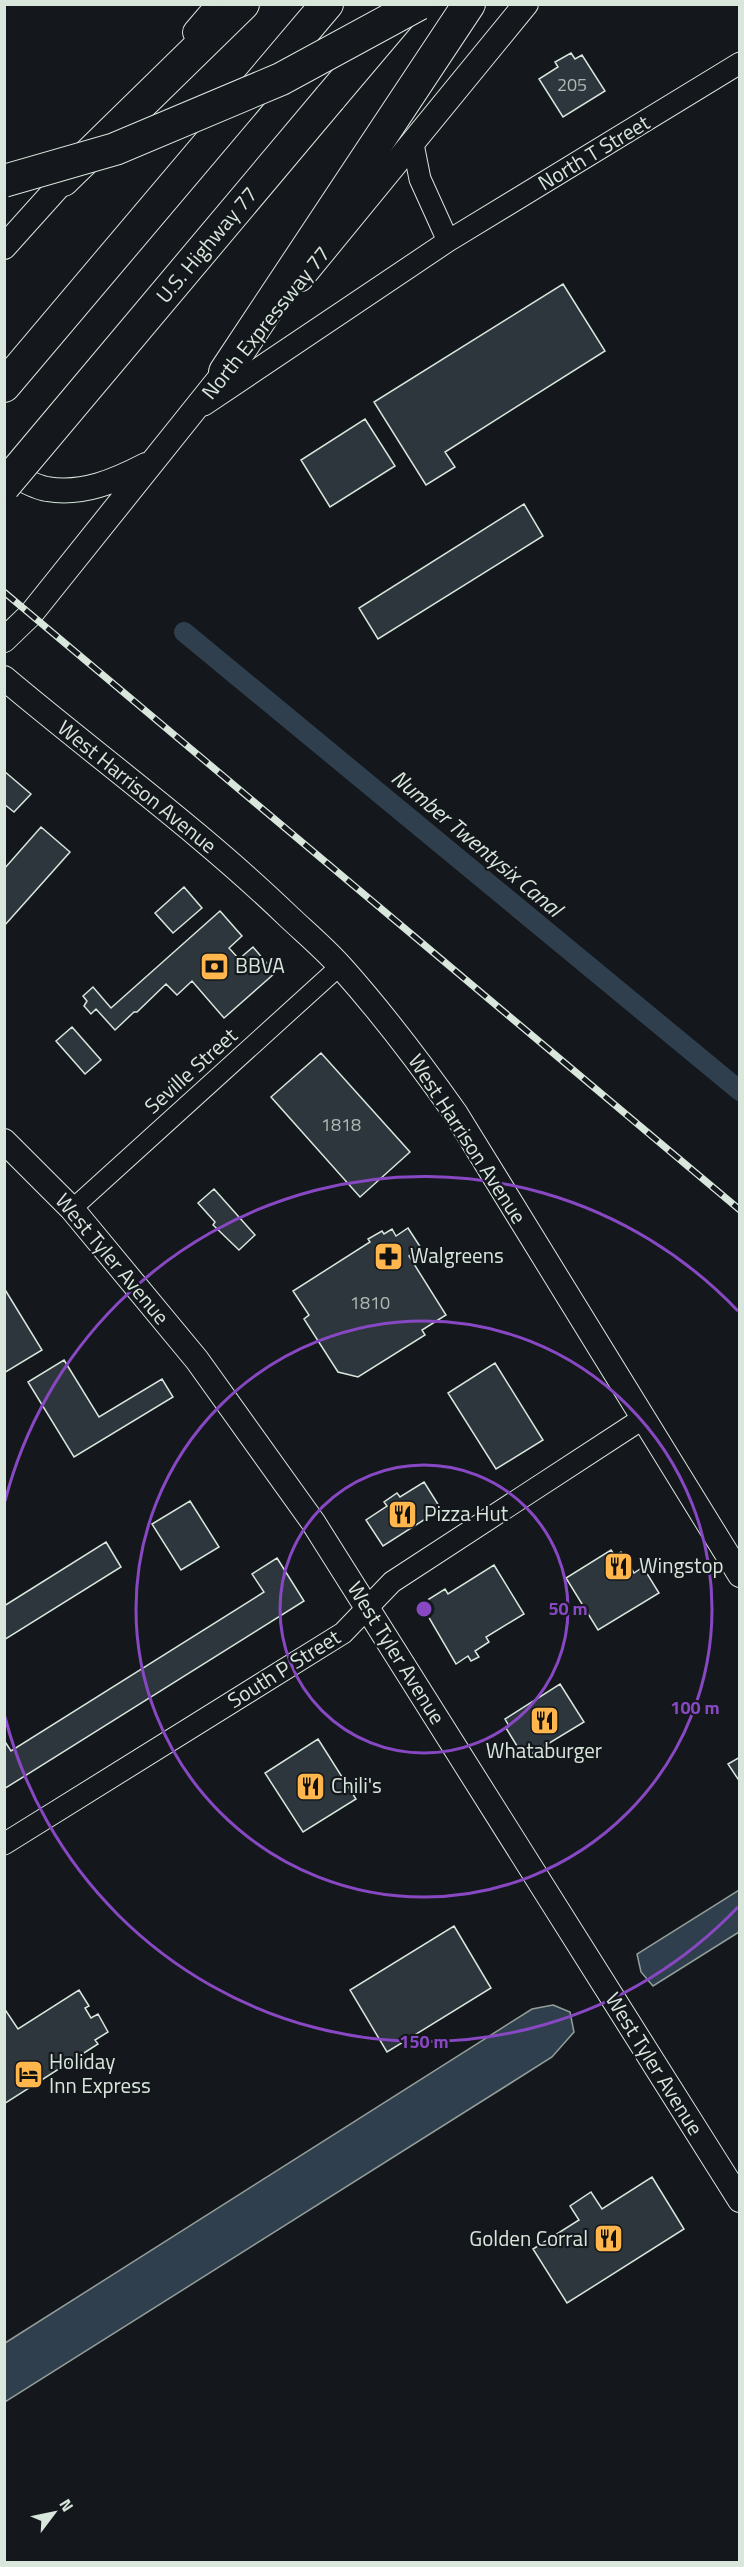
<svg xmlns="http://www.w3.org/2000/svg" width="744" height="2567" font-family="'Titillium Web',sans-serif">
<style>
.water{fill:#2f3f4d;stroke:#939e99;stroke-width:1.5}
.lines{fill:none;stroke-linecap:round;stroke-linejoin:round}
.canal{stroke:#2f3f4d;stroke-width:20}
.building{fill:#2c363c;stroke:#d8e6dc;stroke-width:1.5}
.minor-casing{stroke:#d8e6dc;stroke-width:20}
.tertiary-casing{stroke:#d8e6dc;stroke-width:23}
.secondary-casing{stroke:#d8e6dc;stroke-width:26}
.motorway-casing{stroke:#d8e6dc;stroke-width:34}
.minor{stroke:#14181c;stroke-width:18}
.tertiary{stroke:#14181c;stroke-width:21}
.secondary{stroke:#14181c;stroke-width:24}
.motorway{stroke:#14181c;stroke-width:32}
.rail-casing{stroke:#d8e6dc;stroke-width:7}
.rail{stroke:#14181c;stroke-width:4.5;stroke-dasharray:14;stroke-linecap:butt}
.motorway-bridge-casing{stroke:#d8e6dc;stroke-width:34;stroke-linecap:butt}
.motorway-bridge{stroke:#14181c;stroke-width:32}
.ring{fill:none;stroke:#8948c3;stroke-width:3}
.labels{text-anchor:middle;stroke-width:4.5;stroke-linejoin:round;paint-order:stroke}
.number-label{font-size:18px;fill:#adbab4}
.street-label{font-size:21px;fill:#d8e6dc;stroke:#14181c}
.poi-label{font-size:21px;fill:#d8e6dc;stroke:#14181c;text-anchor:start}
.water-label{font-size:22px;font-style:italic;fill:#d8e6dc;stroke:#14181c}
.centre{fill:#8948c3;stroke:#14181c;stroke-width:3}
.ring-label{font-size:18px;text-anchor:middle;font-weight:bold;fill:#8948c3;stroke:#14181c;stroke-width:4.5;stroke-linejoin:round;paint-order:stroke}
</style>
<rect width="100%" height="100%" fill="#14181c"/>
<!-- water -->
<path class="water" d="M739 1890V1932L653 1986 641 1972 637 1954Z
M553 2005 570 2012 574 2032 552 2057 5 2402V2343L532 2009Z"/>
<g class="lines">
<!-- canal -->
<path class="canal" d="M184 632 740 1091"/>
</g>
<!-- building -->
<path class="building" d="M571 53 575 59 582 55 605 91 563 117 539 79 558 67 555 62Z
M563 284 605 351 445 452 455 467 426 485 374 402Z
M365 419 395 466 330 507 301 460Z
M524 504 543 536 378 639 359 608Z
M4 771 31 794 14 812 4 804Z
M41 827 70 852 4 926V869Z
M184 887 202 908 173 933 155 913Z
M220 911 242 936 229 948 239 959 253 947 275 973 224 1018 192 981 177 995 166 984 137 1012H134L115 1030 96 1009 91 1014 84 1006 87 1001 83 996 93 987 111 1008Z
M72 1027 101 1060 85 1074 56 1041Z
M321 1053 410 1152 360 1197 271 1097Z
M214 1189 255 1235 239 1250 213 1225 215 1222 198 1203Z
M408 1228 421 1248 409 1256 446 1315 422 1330 425 1335 358 1377 338 1372 304 1319 309 1315 293 1291 370 1242 368 1239 382 1231 384 1234 392 1229 396 1236Z
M4 1288 42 1350 4 1373Z
M64 1360 99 1417 162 1379 173 1397 74 1457 28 1382Z
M495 1363 543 1440 496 1469 448 1393Z
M424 1482 441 1509 383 1546 366 1520 387 1506 384 1502 397 1493 400 1497Z
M190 1501 219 1547 181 1570 152 1524Z
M106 1542 121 1567 4 1640V1606Z
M611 1550 615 1556 621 1552 634 1573 643 1567 659 1593 598 1630 566 1578Z
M277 1558 304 1601 4 1789V1740L11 1751 264 1592 252 1574Z
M494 1565 524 1614 486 1637 489 1642 475 1651 479 1657 471 1661 468 1656 456 1664 421 1604 445 1589 448 1594Z
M560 1684 584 1722 528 1756 524 1749 520 1751 506 1728 509 1726 505 1719Z
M318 1739 356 1799 303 1832 265 1773Z
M740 1757V1782L728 1764Z
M454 1926 491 1988 387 2052 350 1990Z
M79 1990 89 2006 85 2008 91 2018 98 2014 108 2032 95 2040 98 2044 4 2104V2008L18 2029Z
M652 2177 684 2229 567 2303 533 2249 579 2220 570 2206 591 2192 602 2209Z"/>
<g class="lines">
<defs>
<path id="minor" d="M72 1209 340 966"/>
<path id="tertiary" d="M413 144 420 179 448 241
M204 405 448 241 740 63
M4 1844 343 1633 392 1582 642 1419"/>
<path id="secondary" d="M195 32 219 4
M4 247 75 168
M301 279 526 4
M4 470C17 476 33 487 47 489 83 495 115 481 146 465
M4 640 31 614 235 359
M4 678C99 758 200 831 289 917 306 933 325 949 341 967 383 1014 420 1063 456 1114L740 1575
M4 1141 72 1209 197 1360 313 1522 740 2200"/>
<path id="motorway" d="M330 98 401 14
M63 180 243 4
M225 372 469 4
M4 386 327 4"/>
</defs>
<!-- minor casing -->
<use href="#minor" class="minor-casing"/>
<!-- tertiary casing -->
<use href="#tertiary" class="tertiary-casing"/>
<!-- secondary casing -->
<use href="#secondary" class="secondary-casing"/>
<!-- motorway casing -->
<use href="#motorway" class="motorway-casing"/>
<!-- minor -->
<use href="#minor" class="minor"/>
<!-- tertiary -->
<use href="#tertiary" class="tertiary"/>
<!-- secondary -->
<use href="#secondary" class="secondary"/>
<!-- motorway -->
<use href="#motorway" class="motorway"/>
<defs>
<path id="rail" d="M4 592 740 1210"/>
</defs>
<!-- rail casing -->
<use href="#rail" class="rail-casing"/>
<!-- rail -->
<use href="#rail" class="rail"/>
<defs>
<path id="motorway-bridge" d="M4 181 115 149 281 79 419 4
M4 486 330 98"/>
</defs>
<!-- motorway-bridge casing -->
<use href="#motorway-bridge" class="motorway-bridge-casing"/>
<!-- motorway-bridge -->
<use href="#motorway-bridge" class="motorway-bridge"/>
</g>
<!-- distance rings -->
<g class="ring">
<circle cx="424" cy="1609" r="144"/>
<circle cx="424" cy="1609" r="288"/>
<path d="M738 1907A433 433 0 0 1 5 1717M5 1501A433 433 0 0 1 738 1311"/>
</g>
<!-- icons -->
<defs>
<symbol id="bank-square" viewBox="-11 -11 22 22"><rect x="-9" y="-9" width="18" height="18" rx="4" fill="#ffb74d" stroke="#14181c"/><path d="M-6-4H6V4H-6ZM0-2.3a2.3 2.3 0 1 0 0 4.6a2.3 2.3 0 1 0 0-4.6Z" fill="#111"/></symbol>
<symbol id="pharmacy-square" viewBox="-11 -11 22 22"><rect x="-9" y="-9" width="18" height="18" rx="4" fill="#ffb74d" stroke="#14181c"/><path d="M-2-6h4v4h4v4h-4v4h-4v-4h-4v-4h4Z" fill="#111"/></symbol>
<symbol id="restaurant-square" viewBox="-11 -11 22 22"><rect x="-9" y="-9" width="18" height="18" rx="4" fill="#ffb74d" stroke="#14181c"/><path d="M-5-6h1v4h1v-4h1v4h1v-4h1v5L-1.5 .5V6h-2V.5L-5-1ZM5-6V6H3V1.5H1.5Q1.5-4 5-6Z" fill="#111"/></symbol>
<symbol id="hotel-square" viewBox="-11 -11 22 22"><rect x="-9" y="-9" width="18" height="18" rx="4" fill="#ffb74d" stroke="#14181c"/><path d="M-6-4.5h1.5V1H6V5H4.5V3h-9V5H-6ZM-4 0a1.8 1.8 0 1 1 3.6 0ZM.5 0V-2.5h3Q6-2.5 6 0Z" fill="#111"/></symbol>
</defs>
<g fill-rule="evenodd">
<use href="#bank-square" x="198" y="950" width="33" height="33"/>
<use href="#pharmacy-square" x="372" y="1240" width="33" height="33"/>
<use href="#restaurant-square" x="386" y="1498" width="33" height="33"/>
<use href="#restaurant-square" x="602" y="1550" width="33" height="33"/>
<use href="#restaurant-square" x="528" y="1704" width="33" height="33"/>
<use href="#restaurant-square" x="294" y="1770" width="33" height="33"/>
<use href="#hotel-square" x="12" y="2058" width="33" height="33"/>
<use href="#restaurant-square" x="592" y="2222" width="33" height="33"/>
</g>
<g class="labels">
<!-- number labels -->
<g class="number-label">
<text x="572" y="91">205</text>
<text x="341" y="1131">1818</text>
<text x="370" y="1309">1810</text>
</g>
<!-- street labels -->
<g class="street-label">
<text transform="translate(594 153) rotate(-31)" y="7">North T Street</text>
<text transform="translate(207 245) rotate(-50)" y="7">U.S. Highway 77</text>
<text transform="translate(266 323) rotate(-51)" y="7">North Expressway 77</text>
<text transform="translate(137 787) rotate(39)" y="7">West Harrison Avenue</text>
<text transform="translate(191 1071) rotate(-42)" y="7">Seville Street</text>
<text transform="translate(467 1139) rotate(57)" y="7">West Harrison Avenue</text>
<text transform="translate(112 1259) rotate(50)" y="7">West Tyler Avenue</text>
<text transform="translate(396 1653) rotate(58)" y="7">West Tyler Avenue</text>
<text transform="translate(284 1669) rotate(-32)" y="7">South P Street</text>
<text transform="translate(654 2064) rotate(58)" y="7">West Tyler Avenue</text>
</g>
<!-- poi labels -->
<g class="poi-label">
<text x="235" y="973">BBVA</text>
<text x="410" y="1263">Walgreens</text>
<text x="424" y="1521">Pizza Hut</text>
<text x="639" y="1573">Wingstop</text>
<text x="544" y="1758" text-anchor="middle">Whataburger</text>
<text x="331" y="1793">Chili's</text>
<text x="49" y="2069">Holiday<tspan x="49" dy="24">Inn Express</tspan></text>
<text x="588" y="2246" text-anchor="end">Golden Corral</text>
</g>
<!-- water labels -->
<g class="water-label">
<text transform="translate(477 843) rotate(40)" y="8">Number Twentysix Canal</text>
</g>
</g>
<circle cx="424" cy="1609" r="9" class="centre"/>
<g class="ring-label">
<text x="568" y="1615">50 m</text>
<text x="695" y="1714">100 m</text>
<text x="424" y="2048">150 m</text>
</g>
<!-- border -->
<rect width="744" height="2567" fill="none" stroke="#d8e6dc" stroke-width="12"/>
<!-- north arrow -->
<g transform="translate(54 2513) rotate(58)" stroke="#14181c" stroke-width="4.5" paint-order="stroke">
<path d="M0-4.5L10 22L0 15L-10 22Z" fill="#d8e6dc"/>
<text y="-9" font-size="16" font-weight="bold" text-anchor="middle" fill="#d8e6dc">N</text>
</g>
</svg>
